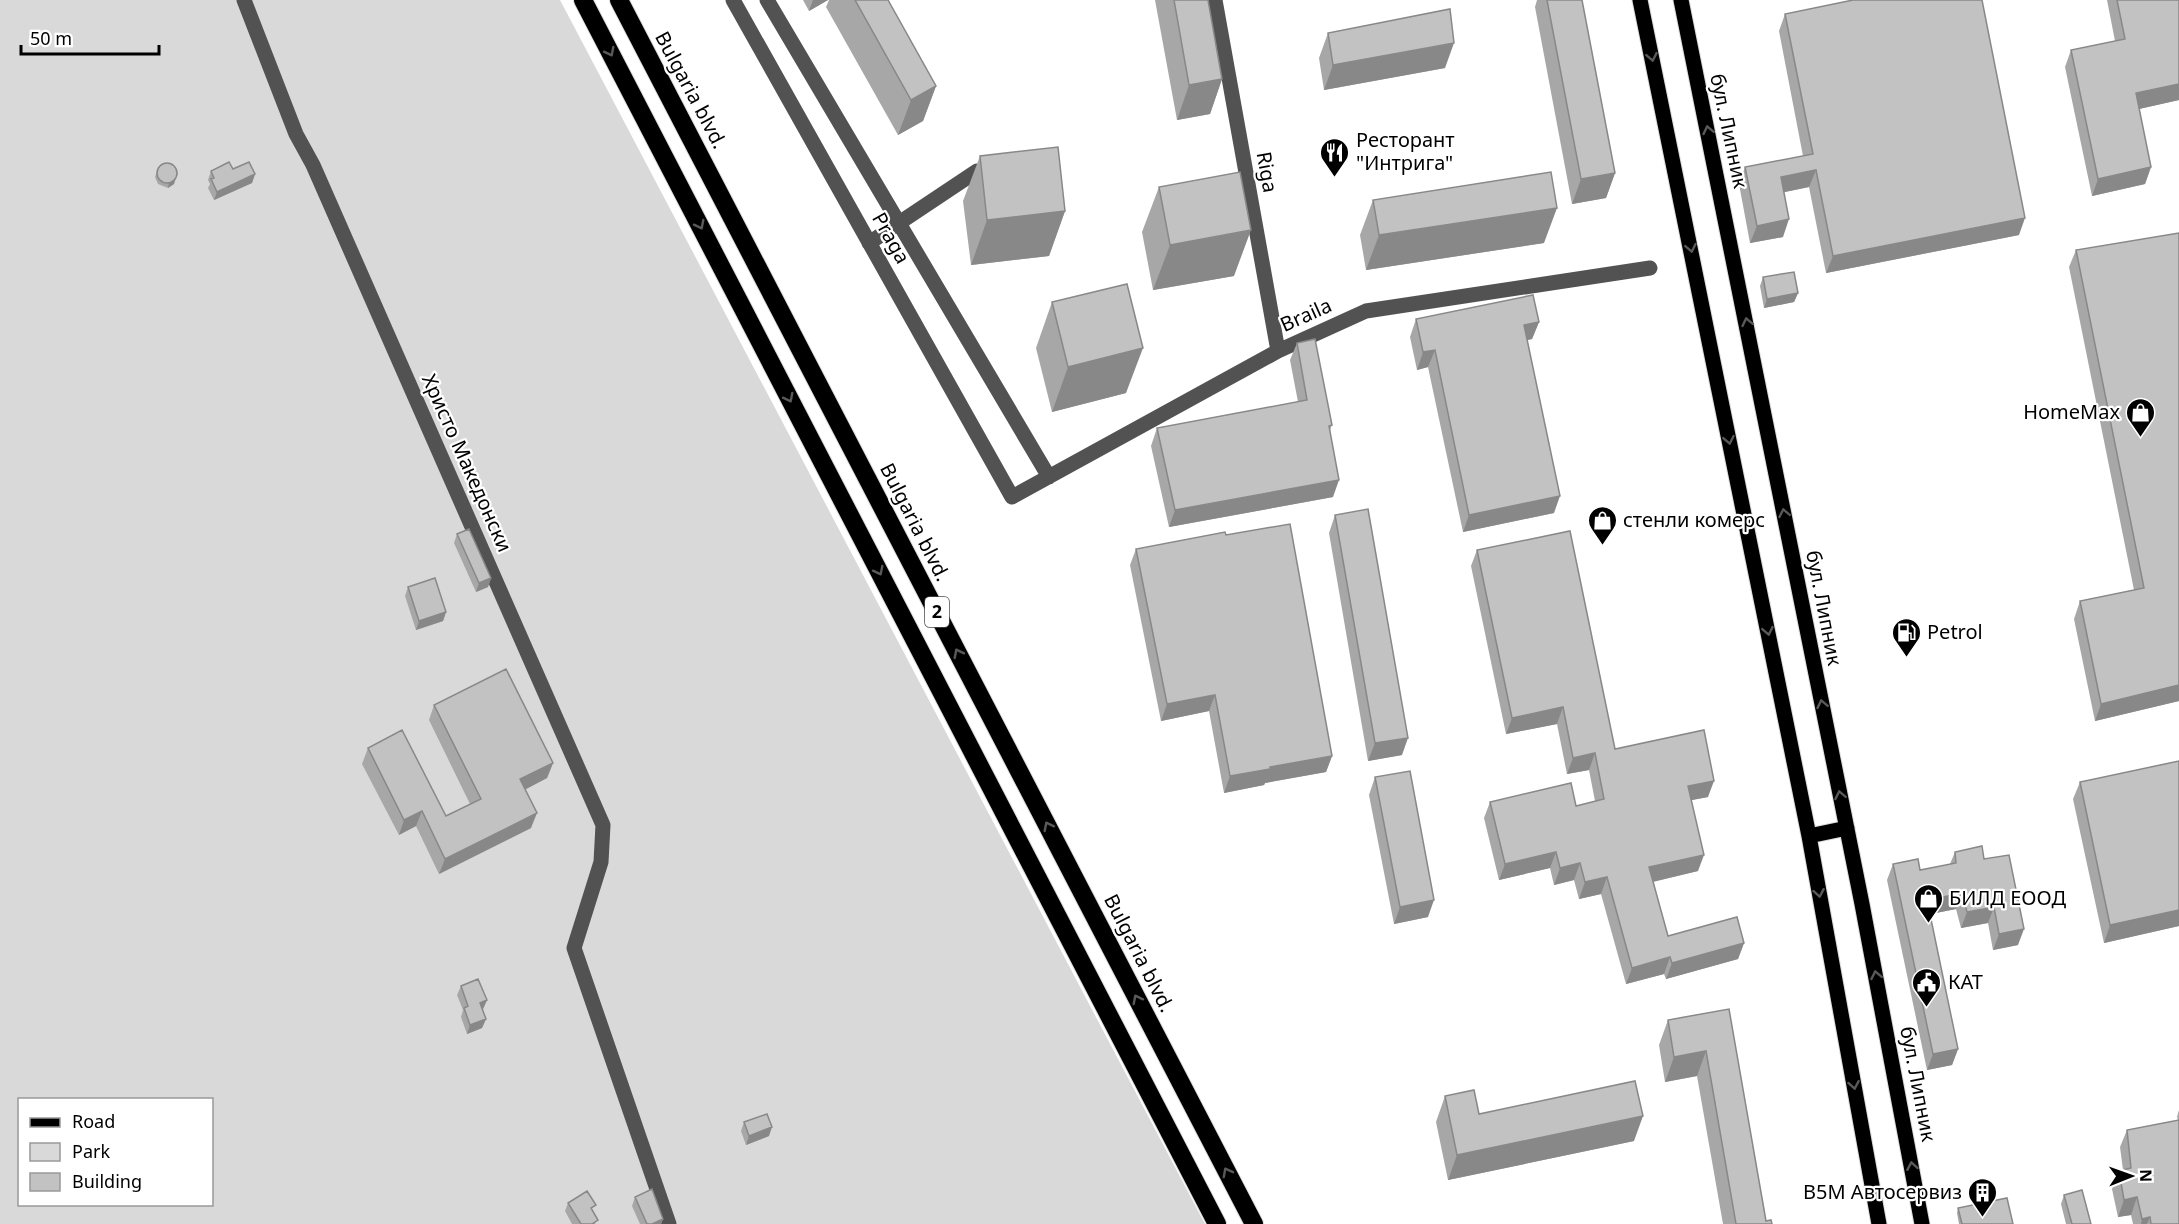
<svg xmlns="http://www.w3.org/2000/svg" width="2179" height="1224" font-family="'Noto Sans',sans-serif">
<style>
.green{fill:#d9d9d9;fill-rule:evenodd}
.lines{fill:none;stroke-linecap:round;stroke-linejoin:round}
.major-casing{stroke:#dbdbdb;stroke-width:17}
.highway-casing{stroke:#dbdbdb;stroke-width:20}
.minor{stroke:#525252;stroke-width:15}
.major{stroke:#000;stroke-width:15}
.highway{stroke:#000;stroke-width:18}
.wall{fill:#a7a7a7}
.shaded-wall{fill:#888}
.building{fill:#c2c2c2;stroke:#888;stroke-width:1.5}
.oneway{stroke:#595959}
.labels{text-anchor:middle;stroke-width:4.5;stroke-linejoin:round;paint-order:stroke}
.shield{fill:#fff;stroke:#4c4c4c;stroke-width:1.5}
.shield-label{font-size:18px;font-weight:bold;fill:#000}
.street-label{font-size:20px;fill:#000;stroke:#fff}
.poi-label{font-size:20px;fill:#000;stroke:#fff;text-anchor:start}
</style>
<rect width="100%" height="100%" fill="#fff"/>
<!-- green -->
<path class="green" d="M0 0H560L1205 1224H0ZM20 1100H212V1204H20Z"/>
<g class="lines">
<defs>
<path id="major" d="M1640 0 1809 836 1879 1224
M1681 0 1862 904 1922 1224
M1809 836 1847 828"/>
<path id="highway" d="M583 0 1217 1224
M619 0 1254 1224"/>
</defs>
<!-- major casing -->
<use href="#major" class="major-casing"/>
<!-- highway casing -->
<use href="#highway" class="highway-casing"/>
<!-- minor -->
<path class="minor" d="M244 0 296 134 313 165 603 825 601 862 574 948 669 1224
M733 0 1012 497 1278 351 1366 311 1650 268
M767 0 1049 477
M1215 0 1278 351
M869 243 977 171"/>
<!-- major -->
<use href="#major" class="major"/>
<!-- highway -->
<use href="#highway" class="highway"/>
</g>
<!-- wall -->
<path class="wall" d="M803 0H828L809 11Z
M829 0H888L936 86 923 121 898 135 826 7Z
M1155 0H1208L1222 79 1210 114 1177 120Z
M1537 0H1547L1615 173 1606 198 1572 204 1535 7Z
M2107 0H2179V100L2139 109 2151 167 2145 184 2092 196 2065 67 2071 50 2115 41Z
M1785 14 2019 235 1826 273 1809 187 1784 192 1783 237 1750 243 1739 184 1745 167 1803 156 1779 31Z
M1328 33 1445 68 1324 90 1319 58Z
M980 156 1065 211 1049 256 971 265 963 201Z
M159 166 178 173 174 184 168 188 158 184 155 177Z
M233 169 255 174 252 183 214 200 208 188 210 184 208 180 211 171Z
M1159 187 1234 276 1153 290 1142 232Z
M1373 200 1544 243 1366 270 1360 235Z
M2076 250 2179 701 2095 721 2074 619 2080 601 2134 590 2069 267Z
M1763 277 1798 293 1794 302 1764 308 1760 286Z
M1052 302 1126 393 1052 412 1036 348Z
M1416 319 1539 322 1532 339 1527 340 1554 513 1463 532 1428 367 1417 370 1410 337Z
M1297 343 1332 425 1330 430 1333 497 1169 527 1151 446 1157 428 1298 402 1290 360Z
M1335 515 1402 755 1368 761 1329 533Z
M457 534 491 578 488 587 476 592 454 543Z
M1226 535 1332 756 1326 772 1265 783 1264 785 1224 793 1209 711 1161 721 1130 565 1136 549Z
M1477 550 1615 749 1708 797 1691 800 1698 871 1653 882 1668 936 1744 943 1738 959 1666 979 1664 974 1626 984 1601 894 1579 899 1574 880 1554 885 1550 868 1499 880 1484 818 1490 802 1576 806 1595 801 1589 770 1567 774 1557 724 1506 734 1471 566Z
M408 587 446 612 443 621 416 630 405 596Z
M434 705 553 763 547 778 525 789 531 828 439 874 416 826 399 835 362 764 368 748 446 816 470 804 429 720Z
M2179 761V926L2104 943 2073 799 2080 782Z
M1375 777 1428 917 1394 924 1369 795Z
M1955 852 1984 859 2018 945 1993 950 1988 923 1961 928 1956 909 1930 914 1958 1049 1952 1065 1927 1070 1887 880 1893 864 1920 870 1950 864Z
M461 986 487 1000 483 1009 482 1010 486 1019 482 1028 467 1034 461 1017 463 1010 457 995Z
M1729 1009 1766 1221 1772 1224H1723L1697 1076 1665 1082 1659 1045 1668 1020Z
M1445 1096 1479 1114 1634 1141 1448 1180 1436 1122Z
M2179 1110V1224H2133L2131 1215 2118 1217 2112 1189 2119 1171 2123 1170 2120 1147 2127 1130 2178 1120 2177 1117Z
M744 1122 769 1136 746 1145 741 1131Z
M2064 1195 2091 1224H2066L2061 1204Z
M635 1197 663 1219 661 1224H640L632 1206Z
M568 1203 596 1224H572L565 1211Z
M1958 1208 2013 1224H1959L1957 1213Z"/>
<!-- shaded-wall -->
<path class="shaded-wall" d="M813 0H828L809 11Z
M1454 43 1445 68 1324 90 1333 65Z
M1222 79 1210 114 1177 120 1189 85Z
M2179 84V100L2130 111 2136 93Z
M936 86 923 121 898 135 911 100Z
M2151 167 2145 184 2092 196 2098 179Z
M1816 170 1809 187 1775 194 1781 177Z
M1615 173 1606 198 1572 204 1581 179Z
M255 174 252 183 214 200 217 192Z
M175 179 174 184 168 188 169 183Z
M1557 208 1544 243 1366 270 1379 235Z
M1065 211 1049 256 971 265 987 220Z
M2025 218 2019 235 1826 273 1833 256Z
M1789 219 1783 237 1750 243 1757 226Z
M1251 230 1234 276 1153 290 1170 245Z
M1798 293 1794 302 1764 308 1767 299Z
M1539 322 1532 339 1518 342 1524 325Z
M1143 348 1126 393 1052 412 1068 367Z
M1435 350 1428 367 1417 370 1423 352Z
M1339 480 1333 497 1169 527 1175 510Z
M1560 496 1554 513 1463 532 1469 515Z
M491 578 488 587 476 592 479 583Z
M446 612 443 621 416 630 419 621Z
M2179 685V701L2095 721 2101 704Z
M1215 695 1209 711 1161 721 1167 704Z
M1563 707 1557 724 1506 734 1512 718Z
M1408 738 1402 755 1368 761 1375 743Z
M1595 753 1589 770 1567 774 1573 758Z
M1332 756 1326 772 1265 783 1264 785 1224 793 1230 776 1270 767Z
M553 763 547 778 515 795 520 779Z
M1714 781 1708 797 1682 802 1688 786Z
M422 811 416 826 399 835 404 820Z
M537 813 531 828 439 874 445 859Z
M1556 852 1550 868 1499 880 1505 864Z
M1704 855 1698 871 1643 884 1649 867Z
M1580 863 1574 880 1554 885 1560 868Z
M1607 877 1601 894 1579 899 1585 882Z
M1962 893 1956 909 1921 916 1927 900Z
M1434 900 1428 917 1394 924 1400 907Z
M1994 907 1988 923 1961 928 1967 912Z
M2179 910V926L2104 943 2110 925Z
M2024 929 2018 945 1993 950 1999 934Z
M1744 943 1738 959 1666 979 1672 963Z
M1670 957 1664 974 1626 984 1632 968Z
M487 1000 483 1009 476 1012 480 1003Z
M486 1019 482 1028 467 1034 470 1025Z
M1958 1049 1952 1065 1927 1070 1933 1054Z
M1706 1051 1697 1076 1665 1082 1674 1057Z
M1643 1116 1634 1141 1448 1180 1457 1155Z
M772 1127 769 1136 746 1145 749 1136Z
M2137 1197 2131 1215 2118 1217 2124 1200Z
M2150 1217 2147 1224H2141L2142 1219Z
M663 1219 661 1224H652Z"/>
<!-- building -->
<path class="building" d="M855 0H888L936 86 911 100Z
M1174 0H1208L1222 79 1189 85Z
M1547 0H1582L1615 173 1581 179Z
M1853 0H1982L2025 218 1833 256 1816 170 1781 177 1789 219 1757 226 1745 167 1813 154 1785 14Z
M2117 0H2179V84L2136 93 2151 167 2098 179 2071 50 2125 39Z
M1450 9 1454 43 1333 65 1328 33Z
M1058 147 1065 211 987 220 980 156Z
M229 162 233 169 249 162 255 174 217 192 211 179 214 178 211 171Z
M157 173a10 10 0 1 1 20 0a10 10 0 1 1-20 0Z
M1240 172 1251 230 1170 245 1159 187Z
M1551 172 1557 208 1379 235 1373 200Z
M2179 233V685L2101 704 2080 601 2144 588 2076 250Z
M1794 272 1798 293 1767 299 1763 277Z
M1127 284 1143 348 1068 367 1052 302Z
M1533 295 1539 322 1524 325 1560 496 1469 515 1435 350 1423 352 1416 319Z
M1315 339 1332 425 1329 426 1339 480 1175 510 1157 428 1307 400 1297 343Z
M1368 509 1408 738 1375 743 1335 515Z
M1290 524 1332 756 1270 767V769L1230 776 1215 695 1167 704 1136 549 1225 532 1226 535Z
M469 529 491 578 479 583 457 534Z
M1570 531 1615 749 1704 730 1714 781 1688 786 1704 855 1649 867 1668 936 1737 917 1744 943 1672 963 1670 957 1632 968 1607 877 1585 882 1580 863 1560 868 1556 852 1505 864 1490 802 1571 783 1576 806 1604 799 1595 753 1573 758 1563 707 1512 718 1477 550Z
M435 578 446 612 419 621 408 587Z
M506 669 553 763 520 779 537 813 445 859 422 811 404 820 368 748 402 730 446 816 481 799 434 705Z
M2179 761V910L2110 925 2080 782Z
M1410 771 1434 900 1400 907 1375 777Z
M1982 846 1984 859 2009 855 2024 929 1999 934 1994 907 1967 912 1962 893 1927 900 1958 1049 1933 1054 1893 864 1918 859 1920 870 1956 863 1955 852Z
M478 979 487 1000 480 1003 486 1019 470 1025 464 1008 468 1006 461 986Z
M1729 1009 1766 1221 1771 1220 1772 1224H1736L1706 1051 1674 1057 1668 1020Z
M1635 1081 1643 1116 1457 1155 1445 1096 1474 1090 1479 1114Z
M767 1114 772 1127 749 1136 744 1122Z
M2179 1120V1224H2151L2150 1217 2142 1219 2137 1197 2124 1200 2119 1171 2131 1168 2127 1130Z
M652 1189 663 1219 652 1224H647L635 1197Z
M2082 1190 2091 1224H2072L2064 1195Z
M587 1191 596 1205 591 1208 598 1220 592 1224H581L568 1203Z
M2007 1198 2013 1224H1962L1958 1208Z"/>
<!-- one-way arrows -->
<defs><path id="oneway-chevron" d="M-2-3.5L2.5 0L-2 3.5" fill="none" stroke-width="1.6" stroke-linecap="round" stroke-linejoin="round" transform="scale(1.5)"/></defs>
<g class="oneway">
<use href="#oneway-chevron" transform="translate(610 52) rotate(63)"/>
<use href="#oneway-chevron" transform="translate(1652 57) rotate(79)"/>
<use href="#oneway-chevron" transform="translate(1708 130) rotate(-102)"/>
<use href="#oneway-chevron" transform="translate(700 225) rotate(63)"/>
<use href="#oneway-chevron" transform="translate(1691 248) rotate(79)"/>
<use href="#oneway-chevron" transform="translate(1747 322) rotate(-102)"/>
<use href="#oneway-chevron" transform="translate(789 398) rotate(63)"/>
<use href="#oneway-chevron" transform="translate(1729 440) rotate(79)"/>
<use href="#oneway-chevron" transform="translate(1784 513) rotate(-101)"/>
<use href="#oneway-chevron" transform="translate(879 571) rotate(63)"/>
<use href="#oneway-chevron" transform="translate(1768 631) rotate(79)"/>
<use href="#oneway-chevron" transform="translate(958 653) rotate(-117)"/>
<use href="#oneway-chevron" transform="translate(1822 704) rotate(-102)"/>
<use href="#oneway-chevron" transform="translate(1840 795) rotate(-101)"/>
<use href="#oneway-chevron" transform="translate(1048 826) rotate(-117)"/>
<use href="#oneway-chevron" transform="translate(1819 893) rotate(80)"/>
<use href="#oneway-chevron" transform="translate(1876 975) rotate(-101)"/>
<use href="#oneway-chevron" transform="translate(1137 999) rotate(-117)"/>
<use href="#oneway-chevron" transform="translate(1854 1085) rotate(80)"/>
<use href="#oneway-chevron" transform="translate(1912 1166) rotate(-100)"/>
<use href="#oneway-chevron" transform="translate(1227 1172) rotate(-118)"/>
</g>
<!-- icons -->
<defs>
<symbol id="restaurant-pin" viewBox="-11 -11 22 30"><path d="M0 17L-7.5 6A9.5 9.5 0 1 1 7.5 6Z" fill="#000" stroke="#fff"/><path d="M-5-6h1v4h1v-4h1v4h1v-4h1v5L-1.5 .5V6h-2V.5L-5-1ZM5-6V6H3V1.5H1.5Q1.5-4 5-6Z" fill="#fff"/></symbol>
<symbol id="shop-pin" viewBox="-11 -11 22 30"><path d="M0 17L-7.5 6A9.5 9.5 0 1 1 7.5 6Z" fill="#000" stroke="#fff"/><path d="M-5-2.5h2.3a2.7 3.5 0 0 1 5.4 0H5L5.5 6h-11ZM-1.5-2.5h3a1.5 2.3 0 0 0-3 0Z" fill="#fff"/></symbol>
<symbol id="fuel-pin" viewBox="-11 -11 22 30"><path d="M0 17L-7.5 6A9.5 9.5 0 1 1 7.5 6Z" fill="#000" stroke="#fff"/><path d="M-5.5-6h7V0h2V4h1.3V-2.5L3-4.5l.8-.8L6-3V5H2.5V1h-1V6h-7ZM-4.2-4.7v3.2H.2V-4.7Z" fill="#fff"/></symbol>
<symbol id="civic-pin" viewBox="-11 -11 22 30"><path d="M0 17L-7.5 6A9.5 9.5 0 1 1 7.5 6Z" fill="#000" stroke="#fff"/><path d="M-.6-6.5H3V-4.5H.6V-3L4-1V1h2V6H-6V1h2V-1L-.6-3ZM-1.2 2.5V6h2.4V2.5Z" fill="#fff"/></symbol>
<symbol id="building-pin" viewBox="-11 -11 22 30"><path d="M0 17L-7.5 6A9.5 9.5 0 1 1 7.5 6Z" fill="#000" stroke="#fff"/><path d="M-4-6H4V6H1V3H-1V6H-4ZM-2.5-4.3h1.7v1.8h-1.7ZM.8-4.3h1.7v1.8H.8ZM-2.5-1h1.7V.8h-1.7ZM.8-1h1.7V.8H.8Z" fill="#fff"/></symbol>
</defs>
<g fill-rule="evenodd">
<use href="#restaurant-pin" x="1318" y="136" width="33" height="45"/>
<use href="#shop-pin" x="2124" y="396" width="33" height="45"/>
<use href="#shop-pin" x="1586" y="504" width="33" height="45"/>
<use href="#fuel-pin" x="1890" y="616" width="33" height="45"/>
<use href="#shop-pin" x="1912" y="882" width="33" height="45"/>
<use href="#civic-pin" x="1910" y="966" width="33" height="45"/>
<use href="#building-pin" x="1966" y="1176" width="33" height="45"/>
</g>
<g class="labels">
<!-- shield labels -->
<rect class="shield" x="925" y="597" width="24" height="30" rx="4.5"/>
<g class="shield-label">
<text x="937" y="618">2</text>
</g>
<!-- street labels -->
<g class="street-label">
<text transform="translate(691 90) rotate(62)" y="7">Bulgaria blvd.</text>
<text transform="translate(1729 131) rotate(78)" y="7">бул. Липник</text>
<text transform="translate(1267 172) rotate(80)" y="7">Riga</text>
<text transform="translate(891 238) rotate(61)" y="7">Praga</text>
<text transform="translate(1306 315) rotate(-24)" y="7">Braila</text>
<text transform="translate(467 463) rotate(66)" y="7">Христо Македонски</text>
<text transform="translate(915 522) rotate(63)" y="7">Bulgaria blvd.</text>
<text transform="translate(1824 608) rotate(79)" y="7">бул. Липник</text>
<text transform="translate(1139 953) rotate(63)" y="7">Bulgaria blvd.</text>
<text transform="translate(1918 1084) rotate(79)" y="7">бул. Липник</text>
</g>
<!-- poi labels -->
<g class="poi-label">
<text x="1356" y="147">Ресторант<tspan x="1356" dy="23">"Интрига"</tspan></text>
<text x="2120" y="419" text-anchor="end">HomeMax</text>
<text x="1623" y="527">стенли комерс</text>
<text x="1927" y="639">Petrol</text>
<text x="1949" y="905">БИЛД ЕООД</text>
<text x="1948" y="989">КАТ</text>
<text x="1962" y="1199" text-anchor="end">В5М Автосервиз</text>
</g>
</g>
<!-- legend -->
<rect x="18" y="1098" width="195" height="108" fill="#ffffff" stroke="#999999" stroke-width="1.5"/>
<rect x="30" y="1118" width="30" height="9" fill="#000000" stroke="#999999" stroke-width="1.5"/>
<text x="72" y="1128" font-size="18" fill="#000000">Road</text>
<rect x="30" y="1143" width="30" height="18" fill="#d9d9d9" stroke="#999999" stroke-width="1.5"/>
<text x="72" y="1158" font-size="18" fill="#000000">Park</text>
<rect x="30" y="1173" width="30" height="18" fill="#c2c2c2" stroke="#999999" stroke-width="1.5"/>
<text x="72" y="1188" font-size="18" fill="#000000">Building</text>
<!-- north arrow -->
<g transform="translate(2131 1176) rotate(89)" stroke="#ffffff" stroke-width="4.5" paint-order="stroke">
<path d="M0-4.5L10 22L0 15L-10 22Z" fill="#000000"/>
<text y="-9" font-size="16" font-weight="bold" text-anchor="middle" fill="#000000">N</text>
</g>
<!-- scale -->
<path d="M21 45v9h138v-9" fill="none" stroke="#000000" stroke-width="3"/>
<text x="30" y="45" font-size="18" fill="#000000" stroke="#ffffff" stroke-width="4.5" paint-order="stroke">50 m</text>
</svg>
